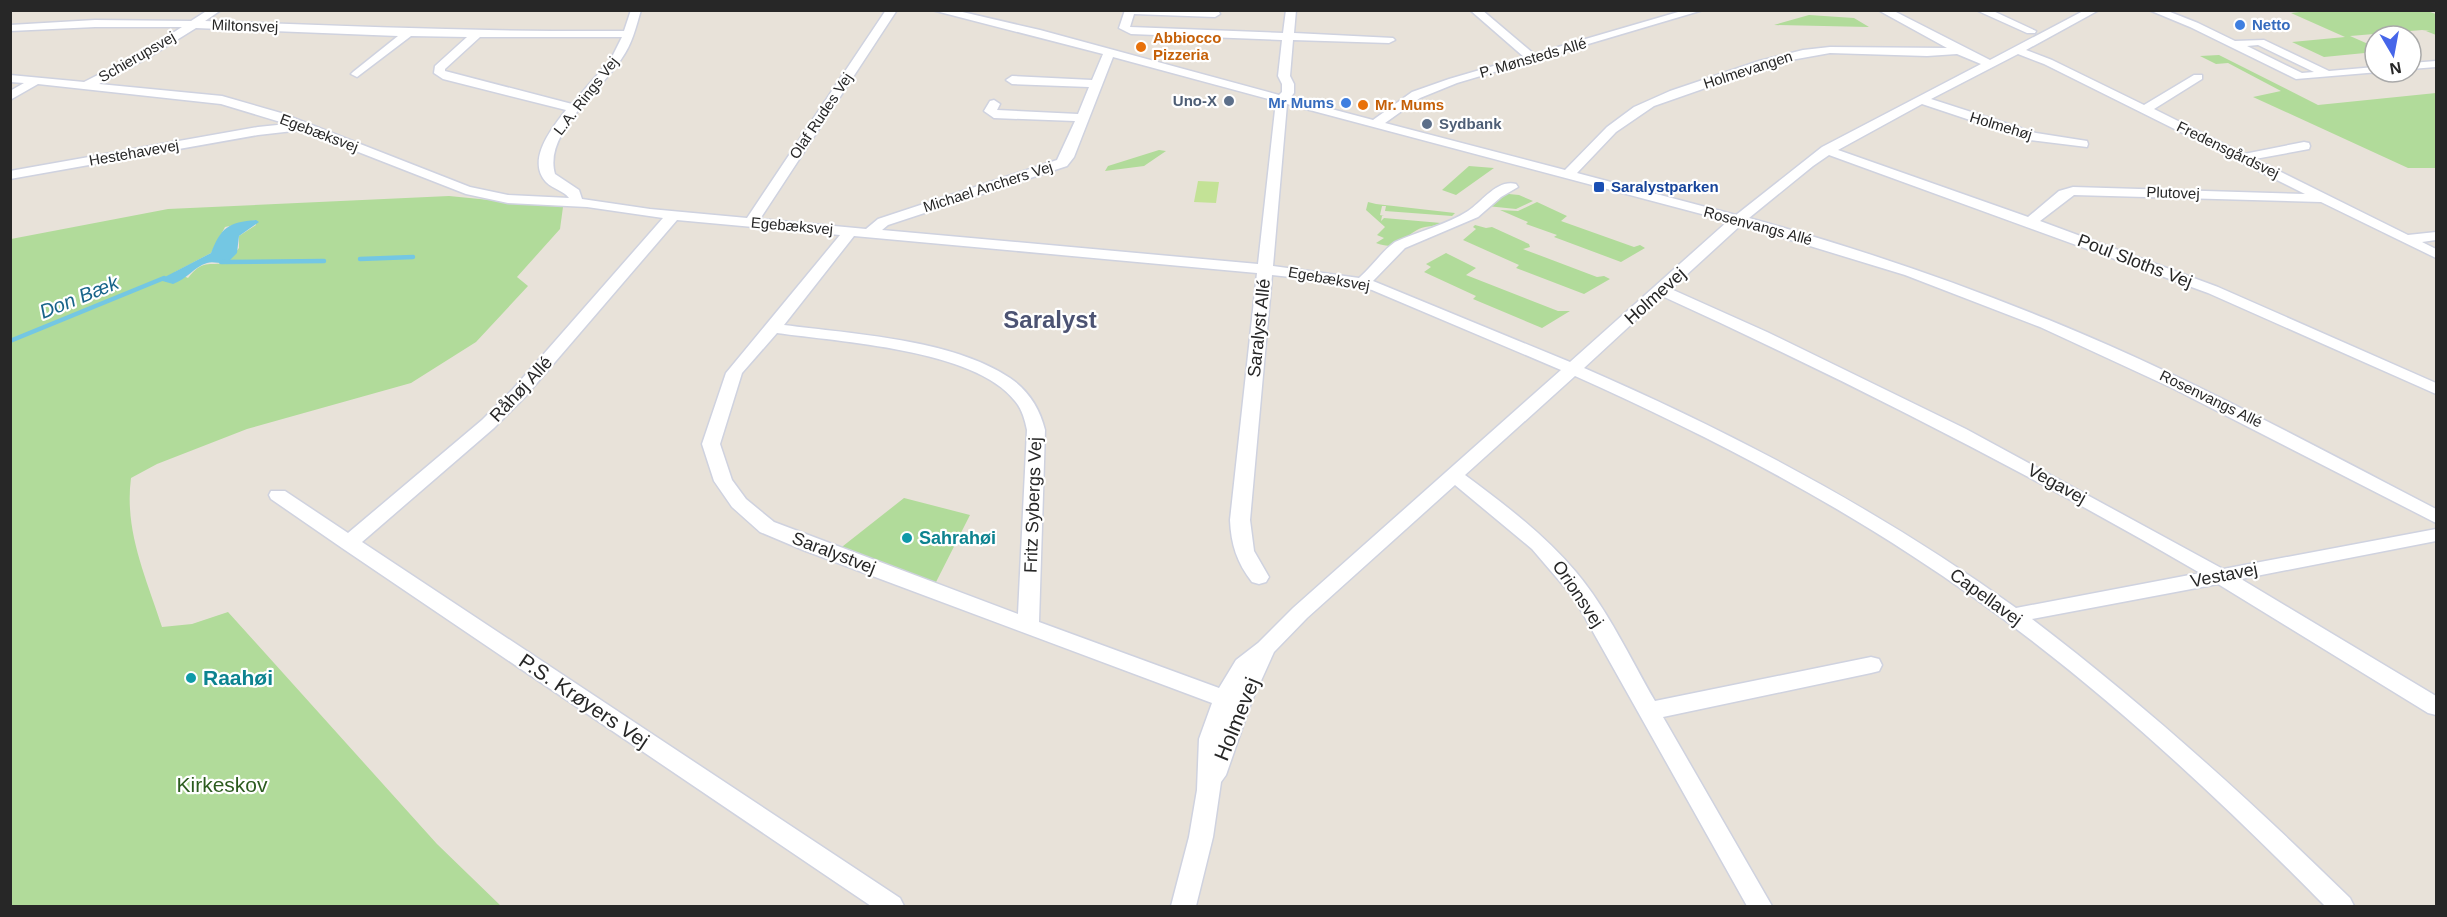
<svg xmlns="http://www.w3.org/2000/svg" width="2447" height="917" font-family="Helvetica,sans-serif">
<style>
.green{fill:#b1db9a;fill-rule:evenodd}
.pitch{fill:#c3e296}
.water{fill:#74c7e3}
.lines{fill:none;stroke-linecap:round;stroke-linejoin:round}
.stream{stroke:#74c7e3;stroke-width:4.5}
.minor-casing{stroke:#cfd2df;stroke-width:3}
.minor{fill:#fff;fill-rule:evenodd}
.shop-dot{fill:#3f7fe0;stroke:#fff;stroke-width:2}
.food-dot{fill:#e8710a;stroke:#fff;stroke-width:2}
.service-dot{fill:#5c6f8a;stroke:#fff;stroke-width:2}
.transit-dot{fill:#1a4fb4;stroke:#fff;stroke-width:2}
.culture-dot{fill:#0f9aa8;stroke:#fff;stroke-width:2}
.labels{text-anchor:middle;stroke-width:4.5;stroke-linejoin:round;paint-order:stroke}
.far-shop-label{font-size:15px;font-weight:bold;fill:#366cbe;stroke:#fff;text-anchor:start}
.far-street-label{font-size:15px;fill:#272727;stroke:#fff}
.far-food-label{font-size:15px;font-weight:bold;fill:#c56008;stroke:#fff;text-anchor:start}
.far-service-label{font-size:15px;font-weight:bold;fill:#4e5e75;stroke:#fff;text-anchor:end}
.far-transit-label{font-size:15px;font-weight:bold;fill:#164399;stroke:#fff;text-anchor:start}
.street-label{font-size:18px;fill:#272727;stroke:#fff}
.culture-label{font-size:18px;font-weight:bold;fill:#0d838f;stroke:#fff;text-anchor:start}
.water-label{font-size:20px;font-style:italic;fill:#186489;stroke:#fff}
.near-culture-label{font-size:21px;font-weight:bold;fill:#0d838f;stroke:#fff;text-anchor:start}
.near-street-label{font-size:21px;fill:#272727;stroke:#fff}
.near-park-label{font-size:21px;fill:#2c5c1f;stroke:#fff}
.district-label{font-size:24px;font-weight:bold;fill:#4c5373;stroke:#fff}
</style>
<rect width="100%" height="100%" fill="#e8e2d9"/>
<!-- green -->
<path class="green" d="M2316 10 2427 11 2436 14V35L2426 31H2431L2422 30 2350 36 2375 47V52L2324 57 2292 42 2345 37 2291 13Z
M1809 15 1854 18 1869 27 1774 25Z
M2219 55 2318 105 2436 93V168H2408L2253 97 2281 91 2228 63 2216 64 2200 56Z
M1159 150 1166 151 1144 166 1105 171 1108 166Z
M1469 166 1494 168 1456 195 1442 190Z
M1509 194 1519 195 1533 201 1516 209 1487 206 1503 195Z
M449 196 563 207 560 229 517 277 528 286 476 342 411 383 247 429 157 464 131 478C124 531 146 577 162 627L192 624 228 612 437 844 501 906H11V239L168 209ZM256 220V225L239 236V248L227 263C208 266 203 259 188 278L175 272 211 253 225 227Z
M1368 202 1376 204 1455 213 1452 216 1385 211 1386 206H1382L1380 215 1384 216H1382L1381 221 1384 218 1441 223C1433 227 1423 226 1417 230 1400 240 1397 251 1376 243L1384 238 1377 235 1385 227 1366 210Z
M1537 202 1567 216 1561 221 1634 247 1640 245 1645 248 1621 262 1554 237 1557 235 1526 224 1528 222 1500 210 1518 211Z
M1475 225 1486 228 1492 227 1529 244 1530 247 1523 249 1597 277 1604 276 1610 279 1584 294 1516 268 1519 265 1463 240 1476 229 1473 227Z
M1446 253 1476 268 1466 275 1558 311H1570L1542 328 1473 299 1476 296 1424 272 1431 267 1426 264Z
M904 498 970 515 934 586 838 550Z"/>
<!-- pitch -->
<path class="pitch" d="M1198 181 1219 182 1216 203 1194 202Z"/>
<!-- water -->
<path class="water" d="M256 220 259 222 239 236 237 253 227 263C220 264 213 261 207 263 194 267 187 279 173 284L159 280 211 253C221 228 228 222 256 220Z"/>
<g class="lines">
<!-- stream -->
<path class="stream" d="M360 259 413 257
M221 262 324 261
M10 341 164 278"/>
<defs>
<path id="minor" d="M208 10H221L205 21C345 26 484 32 624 31L631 10H641C636 27 632 44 622 58 601 91 543 133 555 174L579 190 582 199 650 209 747 218 886 10H897L760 219 866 229 878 219 1057 160 1075 121 994 118 984 111 990 101 994 100 1000 104 997 110 1078 114 1089 87 1012 84 1006 80 1012 76 1092 80 1103 54 932 10H954L1040 30 1279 95 1282 92V84L1278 76 1282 40 1131 34 1119 28 1125 10H1206L1219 12 1220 14 1215 17 1134 14 1130 27 1283 33 1286 10H1296L1294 33 1393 38 1395 40 1389 43 1293 40 1290 76 1294 84V93L1290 98 1373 120 1412 92 1449 79 1524 57 1470 10H1482L1534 54 1685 10H1703L1457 83 1420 98 1385 123 1565 170 1607 127 1634 107 1670 91 1759 61 1803 50 1830 47 1947 48 1878 10H1892L1990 60 2085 10H2099L2026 50 2052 60 2144 105 2194 75H2202V79L2154 109 2244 154 2304 142 2309 143 2310 146 2309 149 2255 159 2408 235 2436 232V240L2422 242 2436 249V258L2321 202 2074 195 2040 221 2218 287 2436 383V394L2208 293 1829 155 1813 166 1749 218C1851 246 1951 280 2049 320 2182 374 2309 443 2436 509V523L2172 388 2040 327 1905 275 1741 225 1671 289 1767 332 1966 429 2223 569 2436 529V541L2241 579 2436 696V715L2428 713 2218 584 2032 619C2145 705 2249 799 2350 898L2354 906H2325C2198 777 2063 653 1911 555 1804 485 1691 428 1575 376L1465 475C1504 504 1544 534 1576 572 1608 610 1630 658 1655 701L1871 657 1879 659 1882 665 1879 671 1871 673 1663 717 1772 906H1747L1574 598 1532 549 1455 485 1307 618 1274 652 1251 703 1226 775 1221 782 1213 837 1196 906H1171L1189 837 1197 790 1199 739 1212 703 803 550 760 532 732 507 714 481 702 444 726 373 840 235 677 220 525 397 494 428 362 542 900 898 904 906H871L342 548 271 499 269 495 271 491H285L348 533 482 420 513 389 663 218 587 207 508 203 466 194 302 130 258 135 10 179V171L258 127 287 124 221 104 38 84 10 100V91L24 83 10 82V75L84 82 143 52 182 27H95L10 31V25L95 20 191 21ZM196 28 398 36 353 72 351 74 357 77 411 36 467 37 435 66 434 73 443 79 566 110C552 128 526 160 546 182 553 189 564 191 569 198L508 195 470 187 281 113 222 96 99 84 151 56ZM480 37H622L611 59 572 104 445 71V69ZM1830 53 1927 56 1957 54 1981 64 1822 147 1736 215 1577 173 1616 132 1654 106 1780 62ZM2018 54 2044 64 2305 194 2073 187 2059 191 2028 217 1838 150 1922 104 2030 140 2087 147 2088 144 2087 141 2036 133 1931 99ZM1113 57 1276 101 1258 264 882 230 888 225 1067 166 1074 157ZM1287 104 1728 221 1570 362 1373 281 1405 248 1478 217 1501 197 1518 187 1516 184C1497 179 1482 202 1468 211 1448 224 1417 232 1395 242 1381 252 1372 267 1359 278L1273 266ZM854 236 1257 273 1230 520C1231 544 1237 563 1252 582L1259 584 1266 582 1269 577 1254 551 1250 520 1272 275 1345 283 1372 290 1561 370 1293 608 1258 643 1236 660 1219 688 1039 622 1045 430C1040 409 1028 390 1010 378 952 339 853 334 784 325ZM1662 296C1846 380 2025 471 2200 573L2016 608C1881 511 1736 434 1584 368ZM777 333C839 342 975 349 1015 401 1022 409 1025 420 1027 430L1018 614 774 522 746 499 732 480 720 444 742 373Z
M1976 10H1991L2036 31 2035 33H2027Z
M2149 10H2165L2198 23 2235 41 2264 40 2329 71 2375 67V72H2379L2296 79 2190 27ZM2258 45 2314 72 2302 73 2247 46Z
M2436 61V67L2411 69V63Z"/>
</defs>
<!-- minor casing -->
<use href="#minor" class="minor-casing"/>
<!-- minor -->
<use href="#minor" class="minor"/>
</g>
<!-- markers -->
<g class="shop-dot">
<circle cx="2240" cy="25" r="6"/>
<circle cx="1346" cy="103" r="6"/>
</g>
<g class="food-dot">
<circle cx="1141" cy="47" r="6"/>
<circle cx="1363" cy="105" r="6"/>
</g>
<g class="service-dot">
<circle cx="1229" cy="101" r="6"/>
<circle cx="1427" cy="124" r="6"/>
</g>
<rect class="transit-dot" x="1593" y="181" width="12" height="12" rx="3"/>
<g class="culture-dot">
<circle cx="907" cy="538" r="6"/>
<circle cx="191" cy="678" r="6"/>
</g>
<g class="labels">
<!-- far-shop labels -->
<g class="far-shop-label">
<text x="2252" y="30">Netto</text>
<text x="1334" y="108" text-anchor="end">Mr Mums</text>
</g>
<!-- far-street labels -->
<g class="far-street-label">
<text transform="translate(245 26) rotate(2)" y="5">Miltonsvej</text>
<text transform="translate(137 57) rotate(-30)" y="5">Schierupsvej</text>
<text transform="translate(1533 58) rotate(-16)" y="5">P. Mønsteds Allé</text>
<text transform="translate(1748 70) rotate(-18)" y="5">Holmevangen</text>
<text transform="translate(586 96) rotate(-52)" y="5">L.A. Rings Vej</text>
<text transform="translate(821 116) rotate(-56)" y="5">Olaf Rudes Vej</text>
<text transform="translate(2001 126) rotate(17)" y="5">Holmehøj</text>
<text transform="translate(319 133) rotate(21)" y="5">Egebæksvej</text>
<text transform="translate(2228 150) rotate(26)" y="5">Fredensgårdsvej</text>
<text transform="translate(134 153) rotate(-10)" y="5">Hestehavevej</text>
<text transform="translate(988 187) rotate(-18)" y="5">Michael Anchers Vej</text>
<text transform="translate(2173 193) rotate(2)" y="5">Plutovej</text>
<text transform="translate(792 226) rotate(5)" y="5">Egebæksvej</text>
<text transform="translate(1758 226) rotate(15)" y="5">Rosenvangs Allé</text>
<text transform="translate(1329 279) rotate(10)" y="5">Egebæksvej</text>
<text transform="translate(2211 399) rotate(26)" y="5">Rosenvangs Allé</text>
</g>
<!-- far-food labels -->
<g class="far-food-label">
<text x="1153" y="43">Abbiocco<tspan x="1153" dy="17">Pizzeria</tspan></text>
<text x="1375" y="110">Mr. Mums</text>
</g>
<!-- far-service labels -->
<g class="far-service-label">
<text x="1217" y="106">Uno-X</text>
<text x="1439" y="129" text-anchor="start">Sydbank</text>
</g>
<!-- far-transit labels -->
<g class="far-transit-label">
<text x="1611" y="192">Saralystparken</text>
</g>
<!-- street labels -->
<g class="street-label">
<text transform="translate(2135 261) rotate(21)" y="6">Poul Sloths Vej</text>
<text transform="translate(1655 296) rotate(-42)" y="6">Holmevej</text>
<text transform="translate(1259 328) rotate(-84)" y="6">Saralyst Allé</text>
<text transform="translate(521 389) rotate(-47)" y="6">Råhøj Allé</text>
<text transform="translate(2057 484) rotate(29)" y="6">Vegavej</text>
<text transform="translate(1033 505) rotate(-88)" y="6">Fritz Sybergs Vej</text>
<text transform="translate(834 553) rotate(21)" y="6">Saralystvej</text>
<text transform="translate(2224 575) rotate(-11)" y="6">Vestavej</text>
<text transform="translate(1578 594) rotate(56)" y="6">Orionsvej</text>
<text transform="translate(1986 597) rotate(36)" y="6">Capellavej</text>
</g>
<!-- culture labels -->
<g class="culture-label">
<text x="919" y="544">Sahrahøi</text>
</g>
<!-- water labels -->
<g class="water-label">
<text transform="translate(79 297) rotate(-22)" y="7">Don Bæk</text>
</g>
<!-- near-culture labels -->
<g class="near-culture-label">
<text x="203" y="685">Raahøi</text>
</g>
<!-- near-street labels -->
<g class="near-street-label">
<text transform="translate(584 701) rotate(34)" y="7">P.S. Krøyers Vej</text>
<text transform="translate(1237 719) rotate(-68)" y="7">Holmevej</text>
</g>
<!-- near-park labels -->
<g class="near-park-label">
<text x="222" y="792">Kirkeskov</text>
</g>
<!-- district labels -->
<g class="district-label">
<text x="1050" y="328">Saralyst</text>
</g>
</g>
<!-- border -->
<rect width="2447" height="917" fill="none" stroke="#272727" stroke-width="24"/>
<!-- north arrow -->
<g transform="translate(2393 54) rotate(170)"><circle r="28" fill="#ffffff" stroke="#a9a9a9" stroke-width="1.5"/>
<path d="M0-4.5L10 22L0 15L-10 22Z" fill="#4666e9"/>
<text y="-9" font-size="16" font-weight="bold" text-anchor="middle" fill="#272727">N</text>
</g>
</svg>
